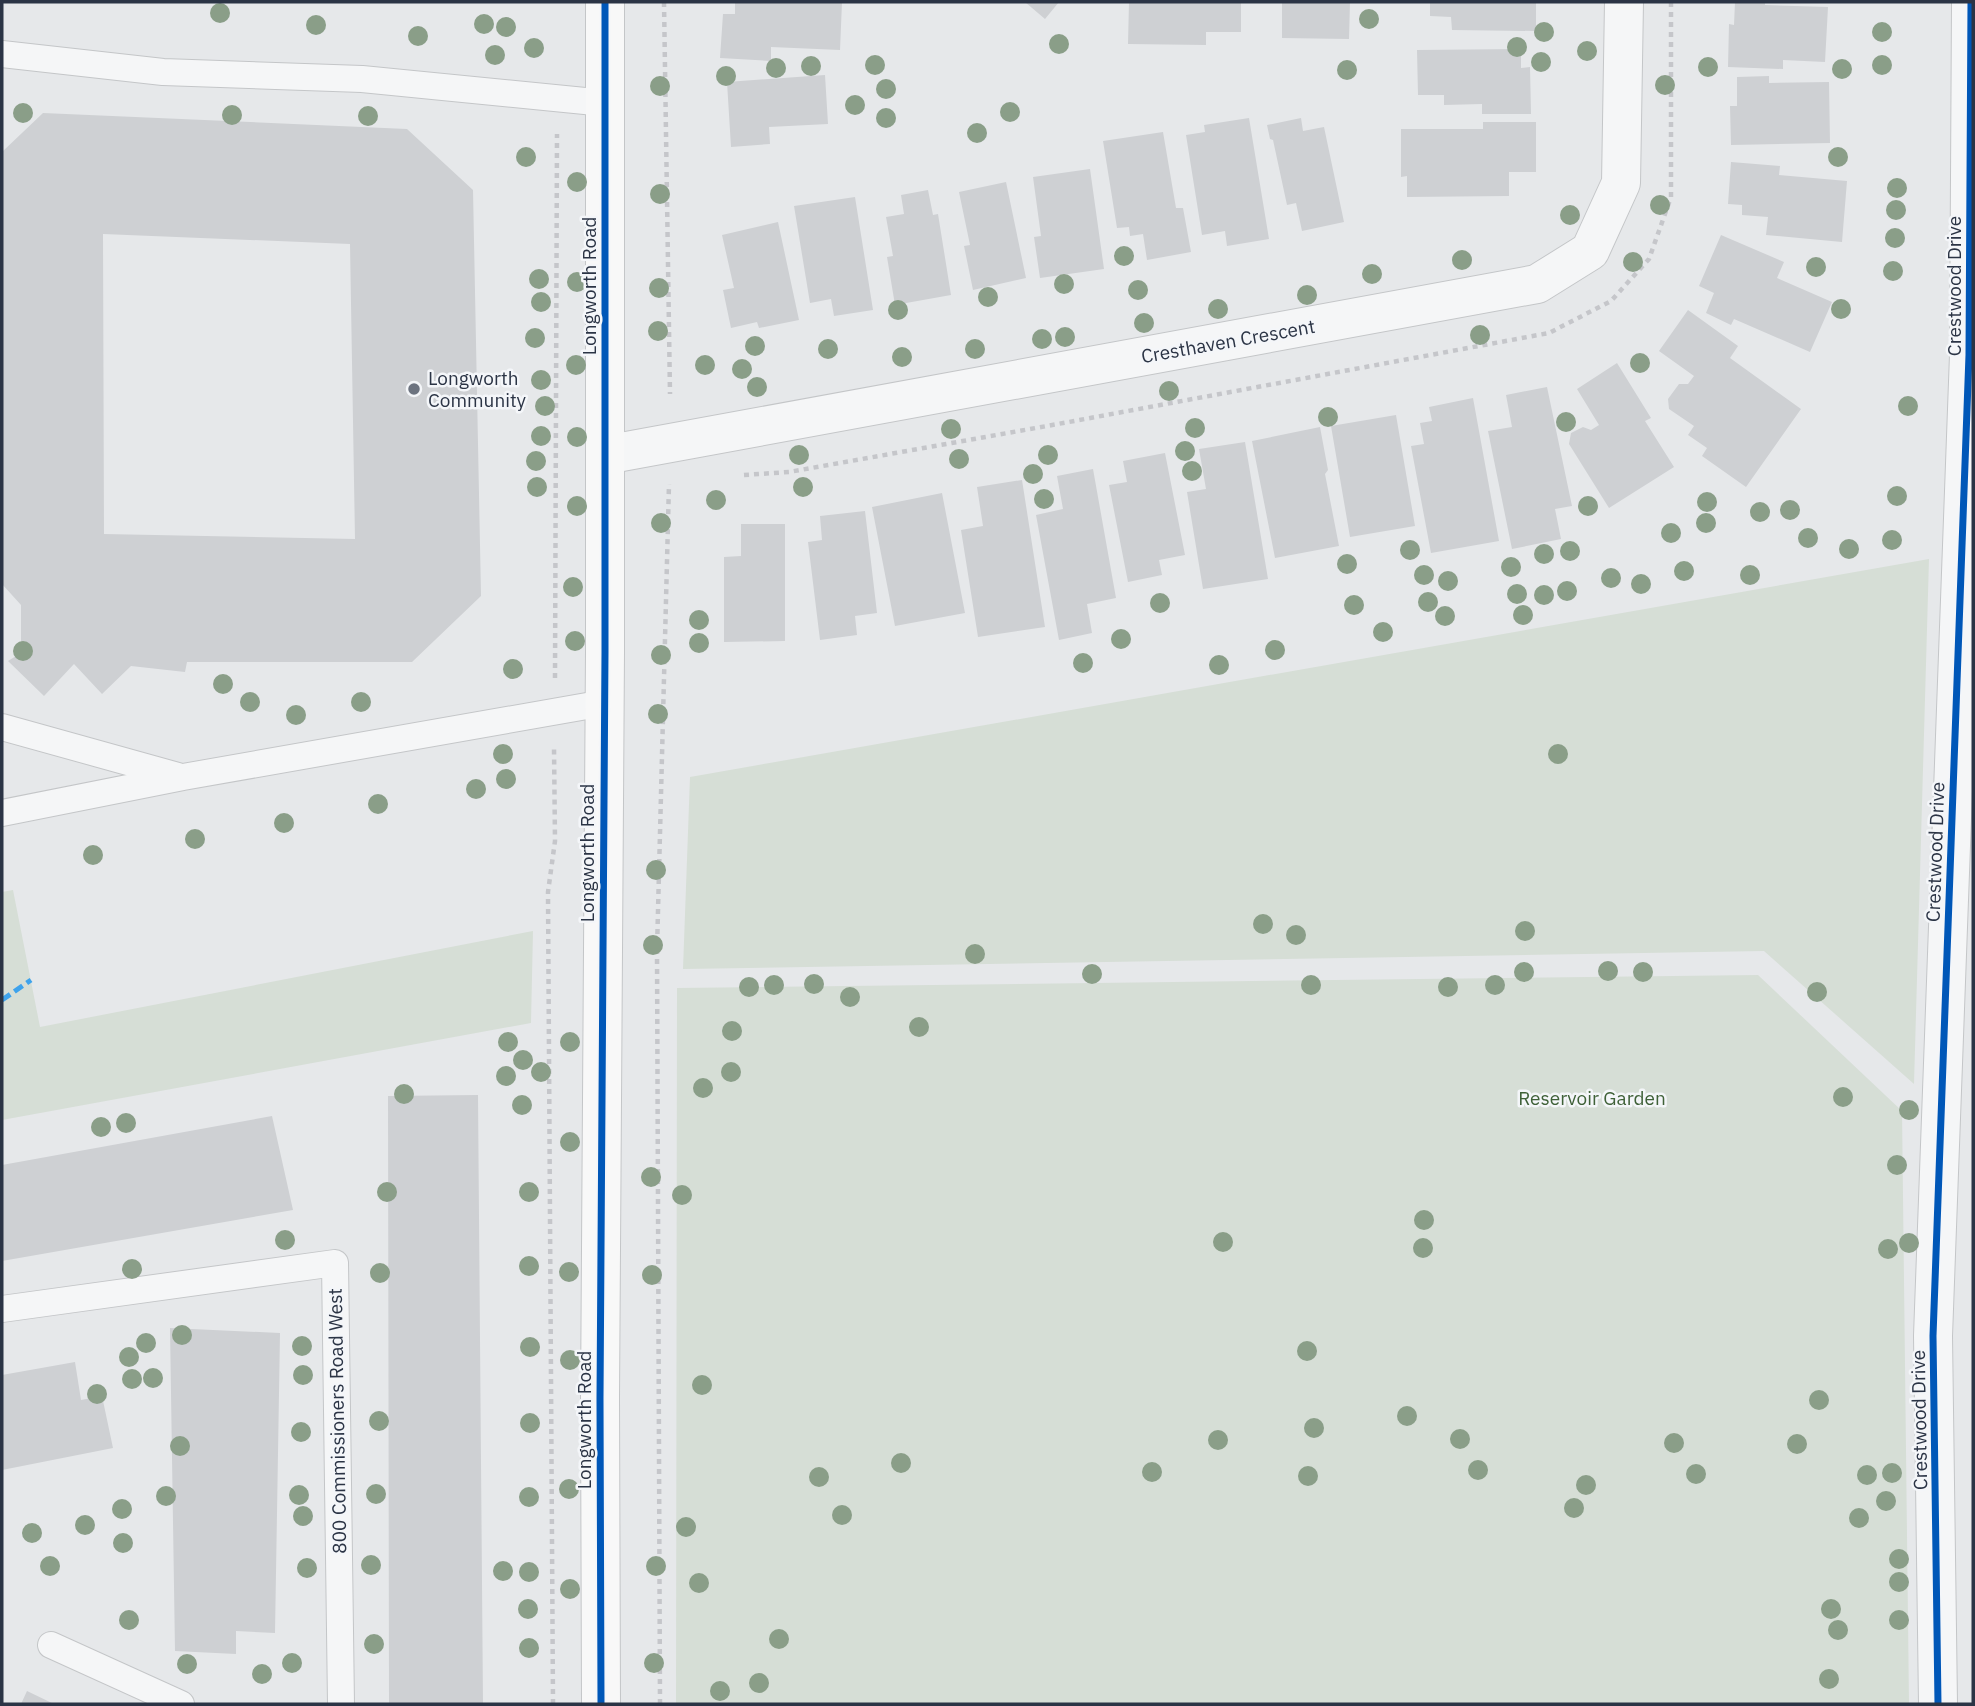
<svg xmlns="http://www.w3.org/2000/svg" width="1975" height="1706" font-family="'IBM Plex Sans',sans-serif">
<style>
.green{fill:#d6ded6}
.building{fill:#ced0d3;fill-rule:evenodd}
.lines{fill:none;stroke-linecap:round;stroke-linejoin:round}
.lane-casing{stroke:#c4c6c8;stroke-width:28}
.street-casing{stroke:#c4c6c8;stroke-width:40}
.secondary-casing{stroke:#c4c6c8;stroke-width:40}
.path{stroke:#c5c6ca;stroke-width:4.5;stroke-dasharray:5 5;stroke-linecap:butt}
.lane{stroke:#f5f6f7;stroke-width:26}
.street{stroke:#f5f6f7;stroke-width:38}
.secondary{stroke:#f8f8f8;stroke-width:38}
.quiet{stroke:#3ea3ec;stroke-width:5;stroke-dasharray:10 5;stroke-linecap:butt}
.cycleway-casing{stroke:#f4f6f9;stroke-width:11}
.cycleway{stroke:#0057b8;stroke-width:7}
.tree{fill:#8a9e88}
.poi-dot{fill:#6c737f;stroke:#f4f6f9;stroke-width:2.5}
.labels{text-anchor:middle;stroke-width:5;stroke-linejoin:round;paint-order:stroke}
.street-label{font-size:19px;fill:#2b3445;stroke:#f4f6f9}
.poi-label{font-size:19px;fill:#2b3445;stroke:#f4f6f9;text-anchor:start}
.park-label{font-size:19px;fill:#3f6138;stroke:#f4f6f9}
</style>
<rect width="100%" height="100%" fill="#e6e8ea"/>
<!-- green -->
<path class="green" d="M1929 559 1914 1084 1764 951 683 969 690 777Z
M13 890 40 1027 533 931 531 1023 2 1120V892Z
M1758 975 1902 1111 1909 1704H676L677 988Z"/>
<!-- building -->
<path class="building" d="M735 2H842L840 50 771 47V61L720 58 723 14H735Z
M1025 2H1059L1045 19Z
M1129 2H1241V32H1206V45L1128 44Z
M1282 2H1350L1349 39 1282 38Z
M1430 2H1536V31L1452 30 1451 17 1430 16Z
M1735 2H1765V5L1828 7 1825 62 1783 60V69L1728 67 1729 24 1734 25Z
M1521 49V68L1530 67 1531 114H1482V104L1444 105V95H1418L1417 50Z
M825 75 828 124 769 127 770 144 731 147 727 82Z
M1769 76V83L1829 82 1830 143 1731 145 1730 106H1737V77Z
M43 113 407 129 473 190 481 596 412 662H187L185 672 131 666 102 694 74 664 44 696 8 661 21 653V605L2 584V152ZM103 234 350 244 355 539 104 534Z
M1249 118 1269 239 1227 246 1225 231 1202 235 1186 135 1205 132 1204 125Z
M1301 118 1303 131 1324 127 1344 222 1302 231 1296 203 1287 205 1273 140 1270 139 1267 125Z
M1483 122H1536V172H1509V196L1407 197V176L1401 177V129H1483Z
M1163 132 1176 208H1183L1191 252 1147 260 1143 234 1130 236 1129 227 1117 228 1103 141Z
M1731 162 1780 166 1779 175 1847 181 1842 242 1766 235 1768 217 1742 215V205L1728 204Z
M1090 169 1104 269 1040 278 1034 237 1041 236 1033 177Z
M1006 182 1026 278 973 290 964 246 970 245 959 192Z
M928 190 933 215 938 214 951 295 895 305 887 257 893 256 886 217 904 214 901 195Z
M855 197 873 310 834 316 831 299 810 303 794 206Z
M778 222 799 320 759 328 757 322 731 328 723 290 734 288 722 235Z
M1721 235 1784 262 1777 278 1832 302 1810 352 1734 319 1731 325 1706 313 1714 293 1699 286Z
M1688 310 1738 346 1730 358 1801 409 1746 487 1702 456 1707 448 1688 435 1694 426 1669 409 1668 399 1679 384H1688L1694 376 1659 351Z
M1617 363 1651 418 1645 421 1674 467 1609 508 1569 444 1571 433 1583 427 1591 430 1599 425 1577 389Z
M1547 387 1572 506 1555 509 1561 539 1512 549 1488 431 1512 427 1506 395Z
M1473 398 1499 541 1431 553 1411 446 1424 444 1420 423 1432 421 1429 407Z
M1396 415 1415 526 1350 537 1331 426Z
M1320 427 1328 470 1325 474 1339 546 1275 558 1252 441Z
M1245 442 1268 579 1203 589 1187 492 1206 489 1199 449Z
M1165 453 1185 555 1159 560 1162 575 1128 582 1109 485 1127 482 1123 461Z
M1093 469 1116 598 1087 604 1092 633 1059 640 1036 515 1063 509 1057 476Z
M1022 480 1045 627 978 637 961 530 983 526 977 487Z
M942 493 965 613 895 626 872 507Z
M865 511 877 613 855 616 857 635 820 640 808 542 822 540 820 516Z
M741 524H785V641L724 642V557L741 556Z
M478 1095 483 1704H389L388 1096Z
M272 1116 293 1210 2 1261V1165Z
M170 1328 280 1333 275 1633 236 1631V1654L175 1651Z
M75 1362 81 1400 102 1396 113 1448 2 1470V1375Z
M27 1691 54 1704H21Z"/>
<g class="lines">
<defs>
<path id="lane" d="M2 54 163 72 362 79 605 103
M2 727 178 776
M2 813 183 777 604 703
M2 1309 335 1263 341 1704
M51 1645 181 1704"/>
<path id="street" d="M605 455 1537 284 1590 251 1621 183 1624 2
M1938 1704 1933 1336 1969 355 1971 2"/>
<path id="secondary" d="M601 1704 600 1399 605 652V2"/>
</defs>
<!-- lane casing -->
<use href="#lane" class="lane-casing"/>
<!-- street casing -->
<use href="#street" class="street-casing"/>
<!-- secondary casing -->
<use href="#secondary" class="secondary-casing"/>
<!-- path -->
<path class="path" d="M664 2 670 394
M744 475 789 472 1047 426 1549 333 1611 301 1649 259 1671 197V2
M555 678 557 134
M553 1704 548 892 555 841 554 747
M660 1704 657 950 669 484"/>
<!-- lane -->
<use href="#lane" class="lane"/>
<!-- street -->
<use href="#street" class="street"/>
<!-- secondary -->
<use href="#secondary" class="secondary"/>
<!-- quiet -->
<path class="quiet" d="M2 1000 31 980"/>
<defs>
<path id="cycleway" d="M601 1704 600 1399 605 652V2
M1938 1704 1933 1336 1969 355 1971 2"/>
</defs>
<!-- cycleway casing -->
<use href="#cycleway" class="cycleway-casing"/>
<!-- cycleway -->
<use href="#cycleway" class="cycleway"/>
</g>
<!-- trees -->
<g class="tree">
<circle cx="220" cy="13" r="10"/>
<circle cx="1369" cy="19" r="10"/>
<circle cx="484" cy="24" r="10"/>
<circle cx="316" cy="25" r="10"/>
<circle cx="506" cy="27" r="10"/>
<circle cx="1544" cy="32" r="10"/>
<circle cx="1882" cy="32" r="10"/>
<circle cx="418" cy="36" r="10"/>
<circle cx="1059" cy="44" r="10"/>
<circle cx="1517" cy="47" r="10"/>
<circle cx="534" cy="48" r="10"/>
<circle cx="1587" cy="51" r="10"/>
<circle cx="495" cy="55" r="10"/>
<circle cx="1541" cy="62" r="10"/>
<circle cx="875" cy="65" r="10"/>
<circle cx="1882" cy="65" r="10"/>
<circle cx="811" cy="66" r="10"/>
<circle cx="1708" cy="67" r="10"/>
<circle cx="776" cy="68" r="10"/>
<circle cx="1842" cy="69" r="10"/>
<circle cx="1347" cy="70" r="10"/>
<circle cx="726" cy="76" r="10"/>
<circle cx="1665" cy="85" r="10"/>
<circle cx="660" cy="86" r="10"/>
<circle cx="886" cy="89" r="10"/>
<circle cx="855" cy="105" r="10"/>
<circle cx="1010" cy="112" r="10"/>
<circle cx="23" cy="113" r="10"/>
<circle cx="232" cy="115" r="10"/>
<circle cx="368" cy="116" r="10"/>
<circle cx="886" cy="118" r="10"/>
<circle cx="977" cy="133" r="10"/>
<circle cx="526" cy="157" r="10"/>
<circle cx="1838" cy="157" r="10"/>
<circle cx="577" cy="182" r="10"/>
<circle cx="1897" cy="188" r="10"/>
<circle cx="660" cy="194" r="10"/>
<circle cx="1660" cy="205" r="10"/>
<circle cx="1896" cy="210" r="10"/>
<circle cx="1570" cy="215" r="10"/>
<circle cx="1895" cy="238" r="10"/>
<circle cx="1124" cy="256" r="10"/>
<circle cx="1462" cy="260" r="10"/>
<circle cx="1633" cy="262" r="10"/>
<circle cx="1816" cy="267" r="10"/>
<circle cx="1893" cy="271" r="10"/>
<circle cx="1372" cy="274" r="10"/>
<circle cx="539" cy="279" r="10"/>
<circle cx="577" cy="282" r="10"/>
<circle cx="1064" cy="284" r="10"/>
<circle cx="659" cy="288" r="10"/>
<circle cx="1138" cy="290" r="10"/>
<circle cx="1307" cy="295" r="10"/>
<circle cx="988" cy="297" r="10"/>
<circle cx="541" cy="302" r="10"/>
<circle cx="1218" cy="309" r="10"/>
<circle cx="1841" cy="309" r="10"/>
<circle cx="898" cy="310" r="10"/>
<circle cx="1144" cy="323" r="10"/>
<circle cx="658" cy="331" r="10"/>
<circle cx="1480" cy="335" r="10"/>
<circle cx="1065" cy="337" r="10"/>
<circle cx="535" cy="338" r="10"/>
<circle cx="1042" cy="339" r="10"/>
<circle cx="755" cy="346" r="10"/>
<circle cx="828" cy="349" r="10"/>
<circle cx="975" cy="349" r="10"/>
<circle cx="902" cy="357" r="10"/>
<circle cx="1640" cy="363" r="10"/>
<circle cx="576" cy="365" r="10"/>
<circle cx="705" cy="365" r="10"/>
<circle cx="742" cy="369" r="10"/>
<circle cx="541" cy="380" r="10"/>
<circle cx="757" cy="387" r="10"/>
<circle cx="1169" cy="391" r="10"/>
<circle cx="545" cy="406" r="10"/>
<circle cx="1908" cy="406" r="10"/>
<circle cx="1328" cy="417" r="10"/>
<circle cx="1566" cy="422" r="10"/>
<circle cx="1195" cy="428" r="10"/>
<circle cx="951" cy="429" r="10"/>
<circle cx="541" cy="436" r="10"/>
<circle cx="577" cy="437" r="10"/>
<circle cx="1185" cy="451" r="10"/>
<circle cx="799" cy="455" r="10"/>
<circle cx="1048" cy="455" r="10"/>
<circle cx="959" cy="459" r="10"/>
<circle cx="536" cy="461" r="10"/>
<circle cx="1192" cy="471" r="10"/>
<circle cx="1033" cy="474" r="10"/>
<circle cx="537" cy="487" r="10"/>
<circle cx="803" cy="487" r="10"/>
<circle cx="1897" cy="496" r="10"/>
<circle cx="1044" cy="499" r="10"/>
<circle cx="716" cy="500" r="10"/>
<circle cx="1707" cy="502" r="10"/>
<circle cx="577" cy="506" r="10"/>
<circle cx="1588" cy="506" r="10"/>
<circle cx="1790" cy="510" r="10"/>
<circle cx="1760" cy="512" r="10"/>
<circle cx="661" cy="523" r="10"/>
<circle cx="1706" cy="523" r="10"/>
<circle cx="1671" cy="533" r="10"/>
<circle cx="1808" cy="538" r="10"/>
<circle cx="1892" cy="540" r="10"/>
<circle cx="1849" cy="549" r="10"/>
<circle cx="1410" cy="550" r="10"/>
<circle cx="1570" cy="551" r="10"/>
<circle cx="1544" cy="554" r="10"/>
<circle cx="1347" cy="564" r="10"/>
<circle cx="1511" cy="567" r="10"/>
<circle cx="1684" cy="571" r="10"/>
<circle cx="1424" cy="575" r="10"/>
<circle cx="1750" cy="575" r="10"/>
<circle cx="1611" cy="578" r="10"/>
<circle cx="1448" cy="581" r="10"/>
<circle cx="1641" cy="584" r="10"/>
<circle cx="573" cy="587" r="10"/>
<circle cx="1567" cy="591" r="10"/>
<circle cx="1517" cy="594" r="10"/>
<circle cx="1544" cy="595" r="10"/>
<circle cx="1428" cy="602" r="10"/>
<circle cx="1160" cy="603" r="10"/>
<circle cx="1354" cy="605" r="10"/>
<circle cx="1523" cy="615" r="10"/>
<circle cx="1445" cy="616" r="10"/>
<circle cx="699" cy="620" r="10"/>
<circle cx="1383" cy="632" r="10"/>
<circle cx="1121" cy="639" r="10"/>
<circle cx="575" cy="641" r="10"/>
<circle cx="699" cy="643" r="10"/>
<circle cx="1275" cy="650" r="10"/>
<circle cx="23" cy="651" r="10"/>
<circle cx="661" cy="655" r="10"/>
<circle cx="1083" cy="663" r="10"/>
<circle cx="1219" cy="665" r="10"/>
<circle cx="513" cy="669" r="10"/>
<circle cx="223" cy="684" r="10"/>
<circle cx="250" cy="702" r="10"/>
<circle cx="361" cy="702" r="10"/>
<circle cx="658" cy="714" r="10"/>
<circle cx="296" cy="715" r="10"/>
<circle cx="503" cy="754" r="10"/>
<circle cx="1558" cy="754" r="10"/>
<circle cx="506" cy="779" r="10"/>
<circle cx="476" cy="789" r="10"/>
<circle cx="378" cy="804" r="10"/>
<circle cx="284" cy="823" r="10"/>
<circle cx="195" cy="839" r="10"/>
<circle cx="93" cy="855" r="10"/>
<circle cx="656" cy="870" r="10"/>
<circle cx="1263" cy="924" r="10"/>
<circle cx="1525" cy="931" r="10"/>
<circle cx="1296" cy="935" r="10"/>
<circle cx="653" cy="945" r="10"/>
<circle cx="975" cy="954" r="10"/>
<circle cx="1608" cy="971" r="10"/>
<circle cx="1524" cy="972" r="10"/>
<circle cx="1643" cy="972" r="10"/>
<circle cx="1092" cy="974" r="10"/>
<circle cx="814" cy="984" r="10"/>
<circle cx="774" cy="985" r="10"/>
<circle cx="1311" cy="985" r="10"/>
<circle cx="1495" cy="985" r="10"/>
<circle cx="749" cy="987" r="10"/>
<circle cx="1448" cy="987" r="10"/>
<circle cx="1817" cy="992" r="10"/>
<circle cx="850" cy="997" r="10"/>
<circle cx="919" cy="1027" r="10"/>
<circle cx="732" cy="1031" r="10"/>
<circle cx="508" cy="1042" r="10"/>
<circle cx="570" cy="1042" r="10"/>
<circle cx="523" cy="1060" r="10"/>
<circle cx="541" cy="1072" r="10"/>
<circle cx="731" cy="1072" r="10"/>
<circle cx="506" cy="1076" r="10"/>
<circle cx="703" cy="1088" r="10"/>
<circle cx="404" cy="1094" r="10"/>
<circle cx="1843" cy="1097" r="10"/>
<circle cx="522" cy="1105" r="10"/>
<circle cx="1909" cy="1110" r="10"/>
<circle cx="126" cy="1123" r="10"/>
<circle cx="101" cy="1127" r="10"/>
<circle cx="570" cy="1142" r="10"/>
<circle cx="1897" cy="1165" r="10"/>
<circle cx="651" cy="1177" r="10"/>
<circle cx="387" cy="1192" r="10"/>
<circle cx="529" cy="1192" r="10"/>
<circle cx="682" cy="1195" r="10"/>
<circle cx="1424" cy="1220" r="10"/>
<circle cx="285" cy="1240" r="10"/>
<circle cx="1223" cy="1242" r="10"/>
<circle cx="1909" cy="1243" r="10"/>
<circle cx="1423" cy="1248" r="10"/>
<circle cx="1888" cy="1249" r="10"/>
<circle cx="529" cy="1266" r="10"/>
<circle cx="132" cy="1269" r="10"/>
<circle cx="569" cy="1272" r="10"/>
<circle cx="380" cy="1273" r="10"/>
<circle cx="652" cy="1275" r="10"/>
<circle cx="182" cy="1335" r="10"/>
<circle cx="146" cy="1343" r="10"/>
<circle cx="302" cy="1346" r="10"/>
<circle cx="530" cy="1347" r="10"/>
<circle cx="1307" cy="1351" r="10"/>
<circle cx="129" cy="1357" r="10"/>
<circle cx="570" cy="1360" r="10"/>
<circle cx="303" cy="1375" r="10"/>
<circle cx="153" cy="1378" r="10"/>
<circle cx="132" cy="1379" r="10"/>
<circle cx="702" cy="1385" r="10"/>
<circle cx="97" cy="1394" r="10"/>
<circle cx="1819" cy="1400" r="10"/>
<circle cx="1407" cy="1416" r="10"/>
<circle cx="379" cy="1421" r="10"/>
<circle cx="530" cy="1423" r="10"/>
<circle cx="1314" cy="1428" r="10"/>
<circle cx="301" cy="1432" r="10"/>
<circle cx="1460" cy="1439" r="10"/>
<circle cx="1218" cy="1440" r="10"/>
<circle cx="1674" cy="1443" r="10"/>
<circle cx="1797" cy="1444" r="10"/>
<circle cx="180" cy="1446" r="10"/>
<circle cx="901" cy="1463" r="10"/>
<circle cx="1478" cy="1470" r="10"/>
<circle cx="1152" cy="1472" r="10"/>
<circle cx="1892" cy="1473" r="10"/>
<circle cx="1696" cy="1474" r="10"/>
<circle cx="1867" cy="1475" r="10"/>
<circle cx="1308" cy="1476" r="10"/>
<circle cx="819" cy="1477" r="10"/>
<circle cx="1586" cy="1485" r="10"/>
<circle cx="569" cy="1489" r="10"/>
<circle cx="376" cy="1494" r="10"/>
<circle cx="299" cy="1495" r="10"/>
<circle cx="166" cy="1496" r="10"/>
<circle cx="529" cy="1497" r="10"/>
<circle cx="1886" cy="1501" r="10"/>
<circle cx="1574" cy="1508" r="10"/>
<circle cx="122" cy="1509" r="10"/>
<circle cx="842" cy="1515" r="10"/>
<circle cx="303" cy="1516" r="10"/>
<circle cx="1859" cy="1518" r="10"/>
<circle cx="85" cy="1525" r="10"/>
<circle cx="686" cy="1527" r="10"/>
<circle cx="32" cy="1533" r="10"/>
<circle cx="123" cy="1543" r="10"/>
<circle cx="1899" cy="1559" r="10"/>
<circle cx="371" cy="1565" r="10"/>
<circle cx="50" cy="1566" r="10"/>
<circle cx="656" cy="1566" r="10"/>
<circle cx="307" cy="1568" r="10"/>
<circle cx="503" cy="1571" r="10"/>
<circle cx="529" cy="1572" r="10"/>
<circle cx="1899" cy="1582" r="10"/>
<circle cx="699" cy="1583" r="10"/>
<circle cx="570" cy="1589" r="10"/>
<circle cx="528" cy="1609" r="10"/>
<circle cx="1831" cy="1609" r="10"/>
<circle cx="129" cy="1620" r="10"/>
<circle cx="1899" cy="1620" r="10"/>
<circle cx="1838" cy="1630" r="10"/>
<circle cx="779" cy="1639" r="10"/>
<circle cx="374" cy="1644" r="10"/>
<circle cx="529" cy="1648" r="10"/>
<circle cx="292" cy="1663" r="10"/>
<circle cx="654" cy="1663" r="10"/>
<circle cx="187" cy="1664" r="10"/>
<circle cx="262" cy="1674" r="10"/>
<circle cx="1829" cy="1679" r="10"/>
<circle cx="759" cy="1683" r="10"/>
<circle cx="720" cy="1691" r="10"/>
</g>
<!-- markers -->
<circle class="poi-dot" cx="414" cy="389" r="7"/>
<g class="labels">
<!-- street labels -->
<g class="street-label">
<text transform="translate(589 286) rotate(-90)" y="7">Longworth Road</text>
<text transform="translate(1954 286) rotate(-90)" y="7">Crestwood Drive</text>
<text transform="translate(1228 341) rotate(-10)" y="7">Cresthaven Crescent</text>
<text transform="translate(1935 852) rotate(-88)" y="7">Crestwood Drive</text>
<text transform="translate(587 853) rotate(-90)" y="7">Longworth Road</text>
<text transform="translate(584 1420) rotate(-90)" y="7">Longworth Road</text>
<text transform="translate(1919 1420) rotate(-91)" y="7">Crestwood Drive</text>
<text transform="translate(337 1421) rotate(-91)" y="7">800 Commissioners Road West</text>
</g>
<!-- poi labels -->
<g class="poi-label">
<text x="428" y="385">Longworth<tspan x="428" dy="22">Community</tspan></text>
</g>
<!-- park labels -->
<g class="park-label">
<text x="1592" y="1105">Reservoir Garden</text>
</g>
</g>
<!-- border -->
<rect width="1975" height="1706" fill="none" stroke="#2b3445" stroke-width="7"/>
</svg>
